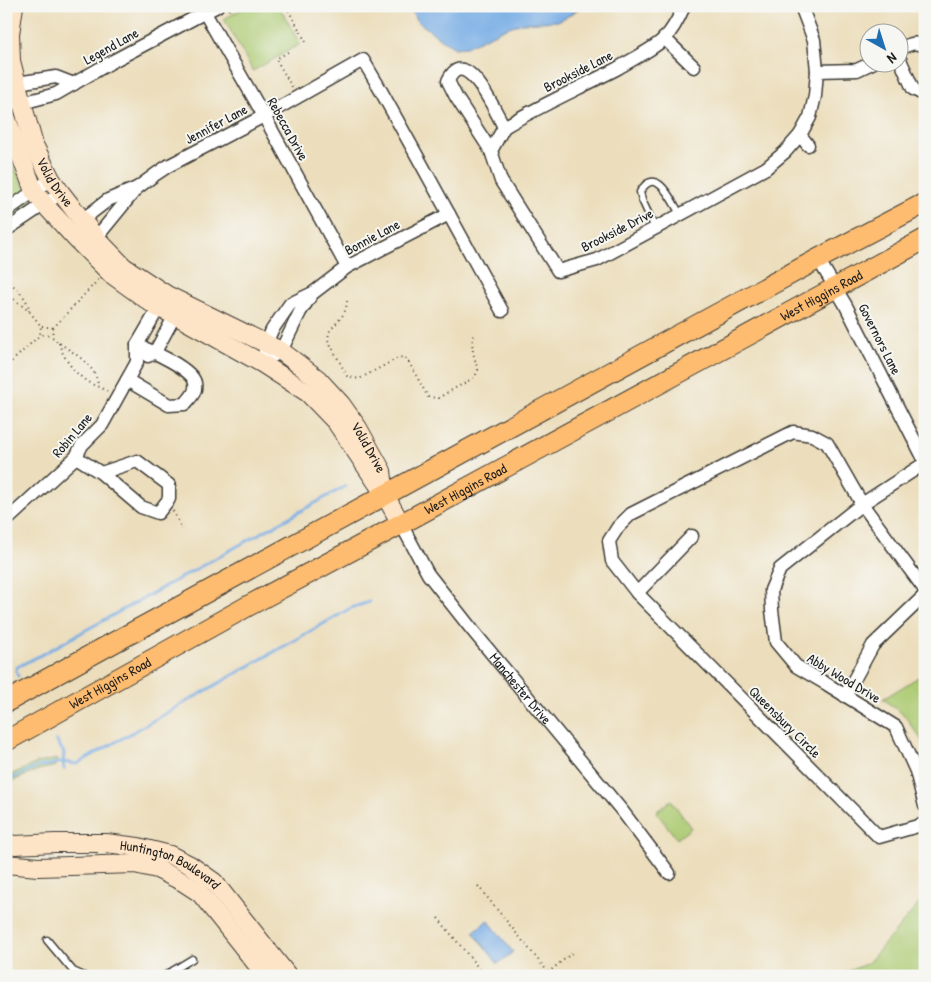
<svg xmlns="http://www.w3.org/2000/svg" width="931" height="982" font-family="'Patrick Hand',sans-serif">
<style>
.green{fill:#adcb73;stroke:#647448}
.water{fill:#78ade5;stroke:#4a6480}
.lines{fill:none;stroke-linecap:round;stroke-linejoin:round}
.stream{stroke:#78ade5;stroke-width:3}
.lane-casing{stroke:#3b3934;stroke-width:9}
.street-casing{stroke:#3b3934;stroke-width:15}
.secondary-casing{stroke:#3b3934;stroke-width:20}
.primary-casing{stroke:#3b3934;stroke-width:22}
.path{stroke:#3b3934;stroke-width:2;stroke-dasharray:1 4;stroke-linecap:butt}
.lane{stroke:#fff;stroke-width:6}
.street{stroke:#fff;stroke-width:12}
.secondary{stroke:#fee4c6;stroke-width:18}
.primary{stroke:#fdbc70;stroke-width:20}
.labels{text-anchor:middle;stroke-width:4;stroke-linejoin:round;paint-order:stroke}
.street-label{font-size:14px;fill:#1c1c1c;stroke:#f6f6f2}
</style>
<rect width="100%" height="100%" fill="#f6f6f2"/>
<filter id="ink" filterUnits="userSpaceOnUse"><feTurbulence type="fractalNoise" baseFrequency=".02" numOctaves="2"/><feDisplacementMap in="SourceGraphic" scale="10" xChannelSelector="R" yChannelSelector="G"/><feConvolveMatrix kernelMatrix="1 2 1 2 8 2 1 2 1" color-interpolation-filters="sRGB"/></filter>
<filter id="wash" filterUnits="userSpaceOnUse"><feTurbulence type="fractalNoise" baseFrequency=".0096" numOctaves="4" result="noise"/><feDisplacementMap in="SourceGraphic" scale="20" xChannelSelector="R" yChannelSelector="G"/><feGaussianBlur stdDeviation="1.12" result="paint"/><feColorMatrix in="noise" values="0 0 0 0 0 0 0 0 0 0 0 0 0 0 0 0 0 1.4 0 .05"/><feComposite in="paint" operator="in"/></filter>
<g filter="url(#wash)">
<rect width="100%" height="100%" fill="#ecdebc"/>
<!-- green -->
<path class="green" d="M247 6H279L300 44 253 71 224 19Z
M6 152 32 201 6 224Z
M925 673V747L921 739 904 715 883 699Z
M58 759 56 766 38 770 6 784V777L37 763Z
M671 800 691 828 677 839 656 812Z
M925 897V976H837L868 963Z"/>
<!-- water -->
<path class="water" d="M410 6H582L570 15 558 21 522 23 506 28 466 47 455 48 442 40 416 20Z
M488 920 513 952 498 964 473 932Z"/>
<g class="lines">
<!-- stream -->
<path class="stream" d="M18 676 16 671 17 667 41 655 346 486
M56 740 64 753 63 762 64 769
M6 781 37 767 63 762 77 764 351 608 369 602"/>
</g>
</g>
<g filter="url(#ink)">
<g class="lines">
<defs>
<path id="lane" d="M655 228 642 200 640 192C656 164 672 201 680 214
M47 940 73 971 84 976
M164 976 192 959"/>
<g id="street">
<path d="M201 6 264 116 347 267"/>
<path d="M664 38 694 67"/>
<path d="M898 50C907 45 916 40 925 47"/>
<path d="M898 55 913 89 921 93H925"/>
<path d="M817 71 857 70 874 62"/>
<path d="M6 93 17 83 56 77 74 84"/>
<path d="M6 101 22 103 56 94 113 61 217 6"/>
<path d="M504 127 491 151 501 181 558 271 597 260 766 168 785 152 800 135 808 145"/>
<path d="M504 127C541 105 580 88 618 68 633 59 650 51 664 39 673 30 679 18 684 6"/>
<path d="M800 135 810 117 815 96 817 71 814 40 801 6"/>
<path d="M491 151 456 97 448 81C465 42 496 113 504 127"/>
<path d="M6 211 51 179"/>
<path d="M80 227 82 220 108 200 137 188"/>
<path d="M6 230 61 193"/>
<path d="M88 239 96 238 137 188 156 174 168 166 264 116 363 60 376 82 422 165 502 311"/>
<path d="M818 259 845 304 925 461"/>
<path d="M275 355 281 351 300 312 312 294"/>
<path d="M148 356 155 352 179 308"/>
<path d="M263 364 266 344 272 330 290 304 313 293 347 267 449 214"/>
<path d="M127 380 169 405 185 404C190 398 197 392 195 383 193 369 150 350 137 345"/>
<path d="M76 457 101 473 141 507 158 513 169 499V485L137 461 101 473"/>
<path d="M925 463 862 504 780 569 771 590 772 610 776 642 796 666 825 683 896 727 916 771 925 806"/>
<path d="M6 521 76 457 82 445 102 425 137 362V345L162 302"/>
<path id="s1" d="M401 524 428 574 473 631 623 812 669 873"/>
<path d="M925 590 862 504 827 443 812 435 793 432 631 514 618 527 609 541 612 561 637 593 879 837 925 824"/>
<path d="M637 593 692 536"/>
<path d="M845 696 873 645 925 595"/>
</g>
<g id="secondary">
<path id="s2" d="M14 6 10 34 11 61 22 103 34 145 51 179 61 193 96 238 124 267 167 295 281 351 318 379 341 404 358 428 382 471 385 495"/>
<path d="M6 117 34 191 44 204 76 239 111 274 158 308 175 315 263 364 308 393 336 422 385 495 401 524"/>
<path id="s3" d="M6 843 15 845 55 843H106L138 847 170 855 190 865 214 882 288 976"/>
<path d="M6 864 38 867 135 864 157 869 183 882 200 893 266 976"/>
</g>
<g id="primary">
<path d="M6 702 100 650 385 495 818 259 925 203"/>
<path id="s4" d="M6 741 248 606 401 524 925 239"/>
</g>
</defs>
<!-- lane casing -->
<use href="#lane" class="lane-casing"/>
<!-- street casing -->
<use href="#street" class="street-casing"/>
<!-- secondary casing -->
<use href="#secondary" class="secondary-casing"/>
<!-- primary casing -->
<use href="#primary" class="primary-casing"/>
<!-- path -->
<path class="path" d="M286 6 306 42
M229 10 235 6
M288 52 276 59 292 87
M6 279C14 287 29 298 29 311
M6 293 29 311 41 326 40 335C44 335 49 335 52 337 55 338 56 341 58 342 73 353 97 365 98 386
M347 301 346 309 343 315 329 332 328 340 347 376 359 379 400 357 407 359 428 397 438 398 475 377 478 370C474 356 470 347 474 332
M42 326 53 328 52 336
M53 328 98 280
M59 343C63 358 75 374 88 382 94 386 101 387 107 391
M8 365 40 335
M173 511 182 529
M478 886 548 972
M438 918 485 976
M544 976 572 953"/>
<!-- lane -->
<use href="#lane" class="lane"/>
<!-- street -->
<use href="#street" class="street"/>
<!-- secondary -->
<use href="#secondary" class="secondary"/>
<!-- primary -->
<use href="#primary" class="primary"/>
</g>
</g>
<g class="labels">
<!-- street labels -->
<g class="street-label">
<text transform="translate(111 46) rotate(-29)" y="5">Legend Lane</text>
<text transform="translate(578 71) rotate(-27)" y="5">Brookside Lane</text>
<text transform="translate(216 124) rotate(-28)" y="5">Jennifer Lane</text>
<text transform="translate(288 129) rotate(61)" y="5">Rebecca Drive</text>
<text dy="5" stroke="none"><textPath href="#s2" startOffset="185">Volid Drive</textPath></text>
<text transform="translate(617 230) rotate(-27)" y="5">Brookside Drive</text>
<text transform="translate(372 237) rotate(-28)" y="5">Bonnie Lane</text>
<text dy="5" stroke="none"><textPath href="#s4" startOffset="929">West Higgins Road</textPath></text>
<text transform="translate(880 339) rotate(63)" y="5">Governors Lane</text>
<text transform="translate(72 435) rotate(-50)" y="5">Robin Lane</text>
<text dy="5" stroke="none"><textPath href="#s2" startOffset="605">Volid Drive</textPath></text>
<text dy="5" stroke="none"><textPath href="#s4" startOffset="524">West Higgins Road</textPath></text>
<text transform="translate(844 678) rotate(31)" y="5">Abby Wood Drive</text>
<text dy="5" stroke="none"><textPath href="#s4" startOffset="119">West Higgins Road</textPath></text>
<text dy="5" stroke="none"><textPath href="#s1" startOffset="204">Manchester Drive</textPath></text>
<text transform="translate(785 722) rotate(45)" y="5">Queensbury Circle</text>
<text dy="5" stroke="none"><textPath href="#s3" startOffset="169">Huntington Boulevard</textPath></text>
</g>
</g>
<!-- margin -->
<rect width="931" height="982" fill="none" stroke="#f6f6f2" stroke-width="25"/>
<!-- north arrow -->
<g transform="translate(884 48) rotate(141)"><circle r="24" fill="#f6f6f2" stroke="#9f9f9c"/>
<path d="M0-4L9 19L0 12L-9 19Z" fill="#1f6fb2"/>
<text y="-8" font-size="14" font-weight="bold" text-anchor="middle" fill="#1c1c1c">N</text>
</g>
</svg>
